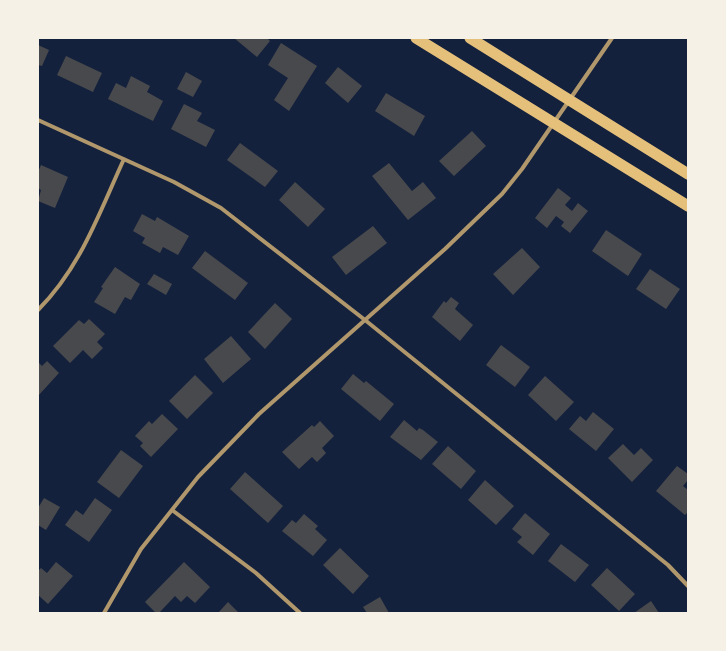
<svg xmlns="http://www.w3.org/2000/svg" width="726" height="651" font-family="'Fira Sans',sans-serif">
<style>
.building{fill:#48494c}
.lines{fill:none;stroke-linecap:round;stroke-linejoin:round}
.minor{stroke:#b1986c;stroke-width:4}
.trunk{stroke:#e5c07b;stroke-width:11}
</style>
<rect width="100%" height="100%" fill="#14213d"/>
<!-- building -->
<path class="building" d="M234 38H267L270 41 257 57Z
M281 43 317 66 289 111 274 100 288 78 268 65Z
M38 45 49 50 42 66 38 65Z
M66 56 102 73 93 92 57 75Z
M338 67 362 86 348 103 325 83Z
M186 72 202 81 193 97 177 89Z
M131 76 150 86 147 92 163 101 153 121 108 99 116 83 126 88Z
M386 93 425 116 414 136 375 111Z
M184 104 202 113 197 121 215 130 206 147 171 129Z
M472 131 486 146 454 176 439 161Z
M240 143 278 171 265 187 227 160Z
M389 163 412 191 423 182 436 198 408 220 372 176Z
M41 165 68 177 55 208 38 201 41 190 38 188V172Z
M295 182 325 209 308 227 279 200Z
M558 188 571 198 565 205 572 211 578 203 588 211 570 233 561 226 564 222 556 216 547 228 535 218Z
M142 214 155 221 157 217 189 236 178 255 163 247 160 253 142 243 145 238 133 231Z
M373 226 387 243 346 275 332 257Z
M606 230 642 254 628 276 592 251Z
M522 248 540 267 513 295 493 274Z
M205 251 248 283 235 300 192 268Z
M115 267 140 284 131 300 125 297 115 314 94 302 103 288 101 287Z
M650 269 680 289 666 309 636 289Z
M154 274 172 284 166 295 147 284Z
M451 297 459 303 455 309 473 325 460 341 432 317 444 301 446 303Z
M275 303 292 319 265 349 248 332Z
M89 319 105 334 97 342 103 348 92 359 83 350 70 363 53 346 79 320 84 324Z
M231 336 251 359 223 383 204 359Z
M501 345 530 367 515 387 486 365Z
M47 361 59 373 38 396V362L42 366Z
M353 374 364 383 366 381 394 404 380 421 341 389Z
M195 375 213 393 187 419 169 401Z
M545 376 574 402 556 421 528 395Z
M593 412 614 429 596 451 569 429 580 416 586 421Z
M162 414 178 429 151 457 140 446 143 443 135 436 149 421 152 424Z
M404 420 417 431 419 428 423 430 438 442 421 460 390 437Z
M320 421 334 436 322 448 326 453 317 462 312 457 299 469 282 452 312 425 314 427Z
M623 444 634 455 641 448 653 460 632 482 608 458Z
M448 446 476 471 461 489 432 464Z
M121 450 143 466 119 498 97 482Z
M677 466 688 474V480L683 486 688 490V512L685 515 656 491Z
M245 472 283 506 268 523 230 489Z
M485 480 514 506 496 525 468 500Z
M44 498 60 507 46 530 38 525V508Z
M95 498 112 510 89 542 65 525 76 510 83 515Z
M525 513 550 534 533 555 517 542 522 537 512 529Z
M304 514 318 526 315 529 327 540 313 556 282 531 292 520 296 523Z
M561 544 589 565 575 582 548 561Z
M340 548 369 576 353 594 323 565Z
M56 562 73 576 48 604 38 595V571L41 568 47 573Z
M184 562 210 587 195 603 187 596 181 602 175 596 159 613H156L145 602Z
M607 568 635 594 619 611 591 585Z
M380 597 389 613H367L363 607Z
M651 601 659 613H634Z
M228 602 239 613H218Z"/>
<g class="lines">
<!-- minor -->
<path class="minor" d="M38 120 174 182 221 208 365 320 668 565 688 586
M38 310C81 267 99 213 124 159
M172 510 256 573 300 613
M104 613 141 549 198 477 259 414 445 249 502 194 522 169 612 38"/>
<!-- trunk -->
<path class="trunk" d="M416 38 688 206
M470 38 688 174"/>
</g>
<!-- border -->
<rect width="726" height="651" fill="none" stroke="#f6f1e7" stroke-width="78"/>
</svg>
